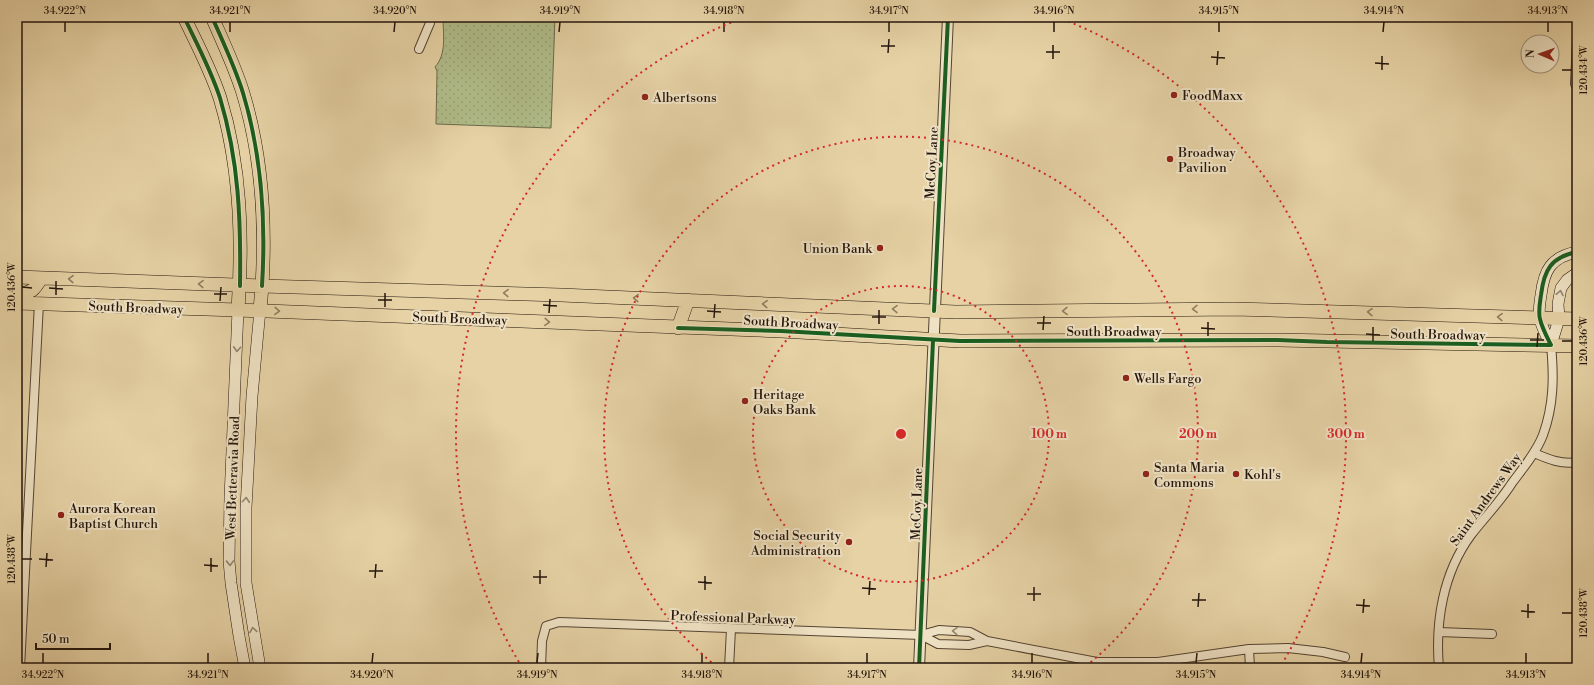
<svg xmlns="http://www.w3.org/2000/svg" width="1594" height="685" font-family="'Libre Bodoni',serif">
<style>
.park{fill:url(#park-dots);stroke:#6a694b}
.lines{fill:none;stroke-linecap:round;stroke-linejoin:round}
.minor-casing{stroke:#544432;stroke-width:10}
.tertiary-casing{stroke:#544432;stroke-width:12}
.secondary-casing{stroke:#23150c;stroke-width:12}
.primary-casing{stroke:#23150c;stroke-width:14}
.trunk-casing{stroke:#23150c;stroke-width:14}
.minor{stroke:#efe2c4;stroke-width:8}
.tertiary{stroke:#efe2c4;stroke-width:10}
.secondary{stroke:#efe2c4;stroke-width:11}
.primary{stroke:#e6d2a5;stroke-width:13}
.trunk{stroke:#e6d2a5;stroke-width:13}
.cycleway-casing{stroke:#efe2c4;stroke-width:6}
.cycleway{stroke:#1b5e20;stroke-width:4}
.oneway{stroke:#8e7d60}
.oneway2{stroke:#938671}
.ticks{fill:none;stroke:#23150c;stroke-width:1.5}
.ring{fill:none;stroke:#d62828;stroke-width:2;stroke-dasharray:2 4}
.poi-dot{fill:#8f2418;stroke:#efe2c4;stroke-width:1.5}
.labels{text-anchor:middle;stroke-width:4;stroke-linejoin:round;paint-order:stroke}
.poi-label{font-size:13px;fill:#23150c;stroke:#efe2c4;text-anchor:start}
.street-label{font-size:13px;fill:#23150c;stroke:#efe2c4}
.centre{fill:#d62828;stroke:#efe2c4;stroke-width:2}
.ring-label{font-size:12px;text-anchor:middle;font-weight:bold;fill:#d62828;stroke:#efe2c4;stroke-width:4;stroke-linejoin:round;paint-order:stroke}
.neatline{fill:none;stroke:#23150c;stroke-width:1.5}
.ticks-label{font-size:10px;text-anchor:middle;fill:#23150c}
</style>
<defs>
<pattern id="park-dots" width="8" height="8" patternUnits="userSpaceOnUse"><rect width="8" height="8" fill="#b0bd8a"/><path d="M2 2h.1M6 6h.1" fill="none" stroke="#97a276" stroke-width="1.8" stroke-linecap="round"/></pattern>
</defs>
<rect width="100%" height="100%" fill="#e6d2a5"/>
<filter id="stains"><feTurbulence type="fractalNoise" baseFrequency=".005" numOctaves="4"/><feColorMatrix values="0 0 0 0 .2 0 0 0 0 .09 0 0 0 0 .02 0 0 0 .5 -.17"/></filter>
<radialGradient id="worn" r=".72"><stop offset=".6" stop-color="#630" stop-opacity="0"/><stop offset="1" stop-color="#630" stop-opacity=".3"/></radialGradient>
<!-- park -->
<path class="park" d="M443 17H555L551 128 436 124 437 71 435 67C447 54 443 34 443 17Z"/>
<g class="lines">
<defs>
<path id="minor" d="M419 49 430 23 431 17
M1575 84 1577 39
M1534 453C1548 459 1562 465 1577 462
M1439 632 1492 634
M921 635 938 644 969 645 987 641
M1249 649 1250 668
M20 668 39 303
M541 668 542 641 546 626 559 622 921 635 939 630 970 632 987 641 1097 662H1158L1249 649 1288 648 1323 652 1345 657
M729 668 731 629
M1439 668C1435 622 1443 573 1471 535 1484 518 1500 502 1512 483 1523 468 1536 453 1543 435 1554 405 1554 376 1551 345"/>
<path id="tertiary" d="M919 668 948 17"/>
<path id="secondary" d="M238 310 230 498 229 561 231 583 239 636 245 668
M1551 345C1547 337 1542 328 1540 319 1538 312 1540 302 1541 295 1544 270 1551 257 1577 252
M1551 345 1559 319 1558 304 1561 288 1567 280 1577 273
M260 668 246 583V508L252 396 260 310"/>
<path id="primary" d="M17 277 262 286 260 310
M17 295C32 292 34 291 41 278
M17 303 238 310"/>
<path id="trunk" d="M184 17C197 44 211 70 220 98 241 167 243 239 238 310L781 331 960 341 1278 340 1577 346
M212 17C223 42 235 67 243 93 262 156 266 221 262 286L561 295 956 312 1234 309 1577 319
M678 328 688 300"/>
</defs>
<!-- minor casing -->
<use href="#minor" class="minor-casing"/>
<!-- tertiary casing -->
<use href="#tertiary" class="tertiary-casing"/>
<!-- secondary casing -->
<use href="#secondary" class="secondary-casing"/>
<!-- primary casing -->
<use href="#primary" class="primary-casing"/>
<!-- trunk casing -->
<use href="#trunk" class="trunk-casing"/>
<!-- minor -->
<use href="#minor" class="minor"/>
<!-- tertiary -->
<use href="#tertiary" class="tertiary"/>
<!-- secondary -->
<use href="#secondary" class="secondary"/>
<!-- primary -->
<use href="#primary" class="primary"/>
<!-- trunk -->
<use href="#trunk" class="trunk"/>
<defs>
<path id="cycleway" d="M184 17C197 44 211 70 220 98 239 161 241 221 240 286
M212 17C223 42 235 67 243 93 262 156 266 221 262 286
M934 311 948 17
M678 328 781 331 960 341 1278 340 1327 342 1551 345C1547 337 1542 328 1540 319 1538 312 1540 302 1541 295 1544 270 1551 257 1577 252
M919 668 933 340"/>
</defs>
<!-- cycleway casing -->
<use href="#cycleway" class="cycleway-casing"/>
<!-- cycleway -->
<use href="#cycleway" class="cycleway"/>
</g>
<!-- one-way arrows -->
<defs><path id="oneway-chevron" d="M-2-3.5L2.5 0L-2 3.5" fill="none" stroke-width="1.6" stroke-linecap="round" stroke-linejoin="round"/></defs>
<g class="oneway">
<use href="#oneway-chevron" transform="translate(71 279) rotate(-178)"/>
<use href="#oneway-chevron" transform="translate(201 284) rotate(-178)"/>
<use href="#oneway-chevron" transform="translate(506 293) rotate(-178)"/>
<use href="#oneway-chevron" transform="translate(636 298) rotate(-177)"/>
<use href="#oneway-chevron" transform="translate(765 304) rotate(-177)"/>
<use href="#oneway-chevron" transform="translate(895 309) rotate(-179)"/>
<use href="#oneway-chevron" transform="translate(1195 309) rotate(179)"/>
<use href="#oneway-chevron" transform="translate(277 311) rotate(2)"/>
<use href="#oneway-chevron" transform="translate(1065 311) rotate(179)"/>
<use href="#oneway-chevron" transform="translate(1370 312) rotate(-179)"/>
<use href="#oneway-chevron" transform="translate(1500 317) rotate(-178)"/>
<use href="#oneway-chevron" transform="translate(547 322) rotate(2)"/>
</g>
<g class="oneway2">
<use href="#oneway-chevron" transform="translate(1560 293) rotate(-79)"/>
<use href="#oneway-chevron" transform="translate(237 349) rotate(93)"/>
<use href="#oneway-chevron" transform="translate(246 500) rotate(-86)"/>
<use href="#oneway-chevron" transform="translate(230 563) rotate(88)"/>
<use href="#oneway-chevron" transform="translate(253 630) rotate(-99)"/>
<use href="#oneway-chevron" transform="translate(955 631) rotate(-177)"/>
</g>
<!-- ticks -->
<path class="ticks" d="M65 32V22M230 32V22M394 32 395 22M559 32 560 22M724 32V22M889 32V22M1054 32V22M1219 32V22M1383 32 1384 22M1548 32V22M881 46H895M1046 52H1060M888 53 889 39M1211 57 1225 58M1053 59V45M1375 63 1389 64M1217 65 1218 51M1382 70V56M1562 70H1572M22 287 32 288M49 288 63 289M214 294H227M56 295V281M378 300H392M220 301 221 287M543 305 557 306M385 307V293M707 311 721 312M549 313 550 299M872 317H886M714 318 715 304M1037 323H1051M879 324V310M1201 328 1215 329M1043 330 1044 316M1366 334 1380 335M1208 336V322M1530 340H1544M1373 341V327M1562 341H1572M1537 347 1538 333M22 559H32M39 559 53 560M204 565 218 566M46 567 47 553M369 571H383M211 572V558M533 577H547M375 578 376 564M698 582 712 583M540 584V570M862 588 876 589M705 590V576M1027 594H1041M869 595 870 581M1192 600H1206M1034 601V587M1356 605 1370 606M1198 607 1199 593M1521 611 1535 612M1363 613 1364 599M1562 613H1572M1528 618V604M43 663V653M208 663V653M372 663 373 653M537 663 538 653M702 663V653M867 663V653M1032 663V653M1196 663 1197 653M1361 663 1362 653M1526 663V653"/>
<!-- distance rings -->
<g class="ring">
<circle cx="901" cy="434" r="148"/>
<path d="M716 666A297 297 0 1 1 1086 666"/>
<path d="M522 667A445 445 0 0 1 745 17M1057 17A445 445 0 0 1 1280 667"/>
</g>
<!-- markers -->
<g class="poi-dot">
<circle cx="1174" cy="95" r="4"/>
<circle cx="645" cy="97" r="4"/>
<circle cx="1170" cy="159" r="4"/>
<circle cx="880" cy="248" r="4"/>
<circle cx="1126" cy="378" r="4"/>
<circle cx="745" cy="401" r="4"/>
<circle cx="1146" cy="474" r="4"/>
<circle cx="1236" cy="474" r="4"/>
<circle cx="61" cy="515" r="4"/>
<circle cx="849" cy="542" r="4"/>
</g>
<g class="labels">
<!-- poi labels -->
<g class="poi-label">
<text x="1182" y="100">FoodMaxx</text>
<text x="653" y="102">Albertsons</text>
<text x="1178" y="157">Broadway<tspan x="1178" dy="15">Pavilion</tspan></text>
<text x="872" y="253" text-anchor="end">Union Bank</text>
<text x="1134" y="383">Wells Fargo</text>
<text x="753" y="399">Heritage<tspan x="753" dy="15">Oaks Bank</tspan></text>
<text x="1154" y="472">Santa Maria<tspan x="1154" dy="15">Commons</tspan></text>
<text x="1244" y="479">Kohl's</text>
<text x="69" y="513">Aurora Korean<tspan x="69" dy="15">Baptist Church</tspan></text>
<text x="841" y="540" text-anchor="end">Social Security<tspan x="841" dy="15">Administration</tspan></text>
</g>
<!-- street labels -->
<g class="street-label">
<text transform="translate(931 163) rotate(-87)" y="5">McCoy Lane</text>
<text transform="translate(136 307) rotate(2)" y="5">South Broadway</text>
<text transform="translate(460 318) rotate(2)" y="5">South Broadway</text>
<text transform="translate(791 322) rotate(3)" y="5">South Broadway</text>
<text x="1114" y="336">South Broadway</text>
<text transform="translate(1438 334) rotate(1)" y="5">South Broadway</text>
<text transform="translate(232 478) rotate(-88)" y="5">West Betteravia Road</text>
<text transform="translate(1485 499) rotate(-54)" y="5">Saint Andrews Way</text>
<text transform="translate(916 504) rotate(-88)" y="5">McCoy Lane</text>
<text transform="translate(733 617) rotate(2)" y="5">Professional Parkway</text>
</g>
</g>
<circle cx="901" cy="434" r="6" class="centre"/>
<g class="ring-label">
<text x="1049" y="438">100 m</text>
<text x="1198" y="438">200 m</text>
<text x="1346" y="438">300 m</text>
</g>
<!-- margin -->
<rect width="1594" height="685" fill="none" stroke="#e6d2a5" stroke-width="44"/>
<!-- north arrow -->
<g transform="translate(1540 54) rotate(272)"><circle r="19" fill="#efe2c4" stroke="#9d907a"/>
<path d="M0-3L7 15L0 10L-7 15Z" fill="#8f2418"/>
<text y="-6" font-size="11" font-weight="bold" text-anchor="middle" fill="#23150c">N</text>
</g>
<!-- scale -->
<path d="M36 643v6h74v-6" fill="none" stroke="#23150c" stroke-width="2"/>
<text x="42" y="643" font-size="12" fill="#23150c" stroke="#efe2c4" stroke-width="3" paint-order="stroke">50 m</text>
<rect x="22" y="22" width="1550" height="641" class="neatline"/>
<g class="ticks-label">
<text x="65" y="14">34.922°N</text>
<text x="230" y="14">34.921°N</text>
<text x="395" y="14">34.920°N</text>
<text x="560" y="14">34.919°N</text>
<text x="724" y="14">34.918°N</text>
<text x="889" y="14">34.917°N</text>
<text x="1054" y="14">34.916°N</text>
<text x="1219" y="14">34.915°N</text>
<text x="1384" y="14">34.914°N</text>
<text x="1548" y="14">34.913°N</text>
<text transform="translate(1583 70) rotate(-90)" y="4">120.434°W</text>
<text transform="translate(11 287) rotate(-90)" y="4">120.436°W</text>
<text transform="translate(1583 341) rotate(-90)" y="4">120.436°W</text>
<text transform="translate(11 559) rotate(-90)" y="4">120.438°W</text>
<text transform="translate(1583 613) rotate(-90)" y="4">120.438°W</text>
<text x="43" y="678">34.922°N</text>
<text x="208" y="678">34.921°N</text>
<text x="372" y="678">34.920°N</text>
<text x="537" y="678">34.919°N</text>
<text x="702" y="678">34.918°N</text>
<text x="867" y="678">34.917°N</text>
<text x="1032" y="678">34.916°N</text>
<text x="1196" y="678">34.915°N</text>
<text x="1361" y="678">34.914°N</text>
<text x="1526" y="678">34.913°N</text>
</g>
<rect width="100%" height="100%" filter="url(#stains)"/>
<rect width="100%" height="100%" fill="url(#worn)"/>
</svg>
